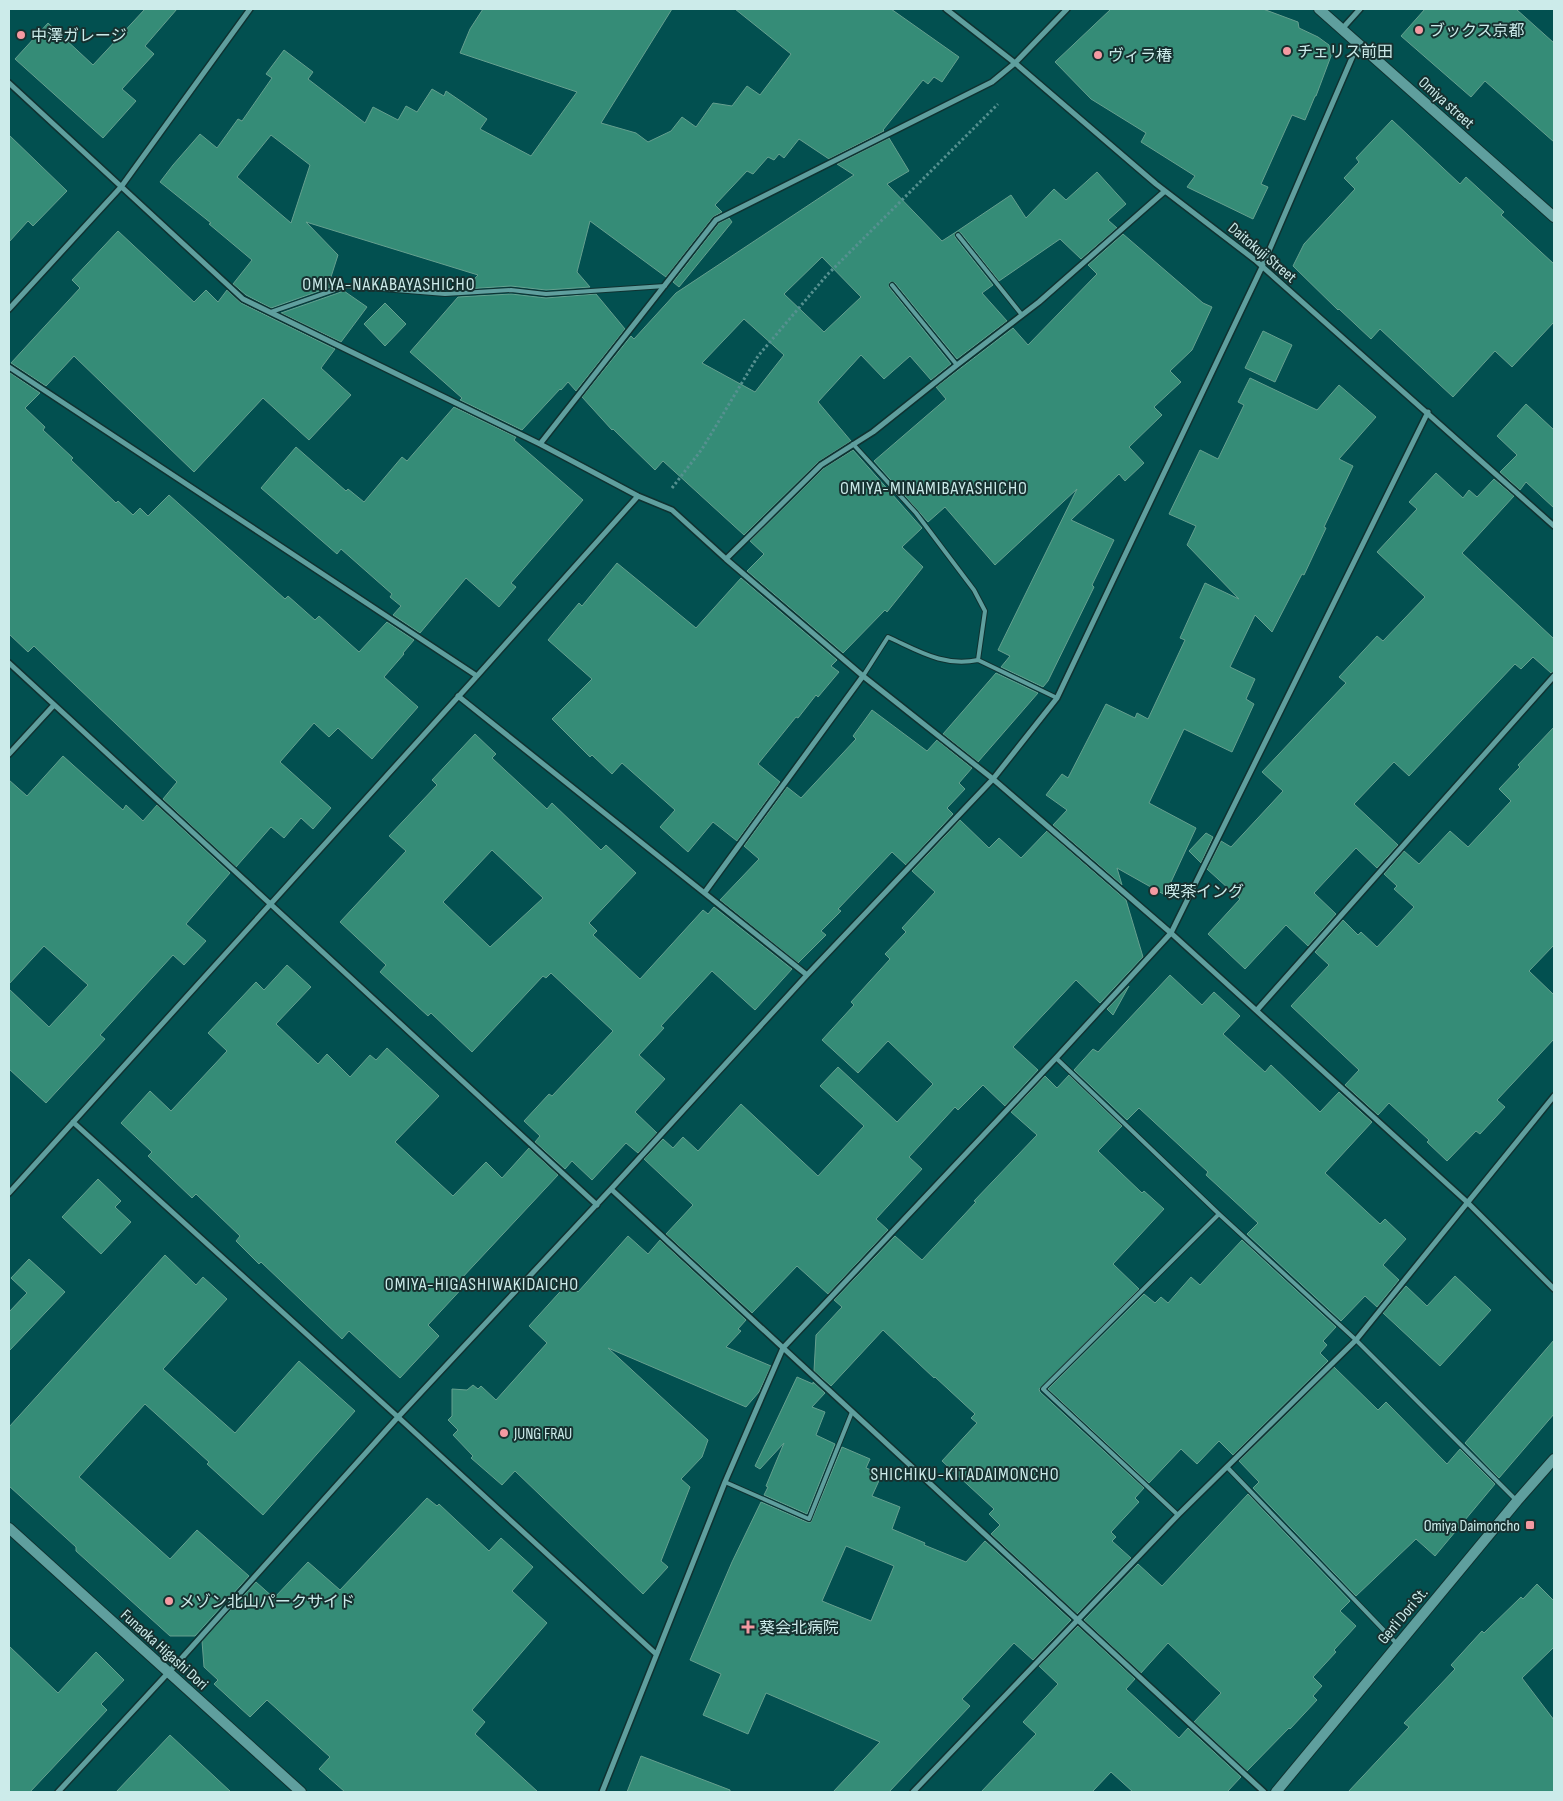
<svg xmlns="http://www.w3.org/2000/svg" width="1563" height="1801" font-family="'Sofia Sans Condensed','Noto Sans JP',sans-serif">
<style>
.building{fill:#358c77;stroke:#66a08f;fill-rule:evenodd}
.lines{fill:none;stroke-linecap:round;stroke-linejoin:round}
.lane-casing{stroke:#0f3231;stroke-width:6}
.street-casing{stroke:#0f3231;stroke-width:8}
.secondary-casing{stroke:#0f3231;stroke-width:12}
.path{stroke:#569190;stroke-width:3;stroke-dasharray:2.5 2.5;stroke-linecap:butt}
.lane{stroke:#5f9f9e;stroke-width:4}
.street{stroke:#5f9f9e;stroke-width:5}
.secondary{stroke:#5f9f9e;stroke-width:10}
.poi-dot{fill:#f49aa2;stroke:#163130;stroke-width:2}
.labels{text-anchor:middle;stroke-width:4;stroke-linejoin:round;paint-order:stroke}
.poi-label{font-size:16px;fill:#ccebea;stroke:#163130;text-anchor:start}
.street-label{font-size:16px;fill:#ccebea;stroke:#163130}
.neighbourhood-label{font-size:18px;letter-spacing:1px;fill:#ccebea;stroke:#163130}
</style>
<rect width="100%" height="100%" fill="#025050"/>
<!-- building -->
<path class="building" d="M145 9H177L145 46 154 54 122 89 136 101 103 138 15 59 48 23 93 65Z
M483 9H672L601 123 636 133 648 142 671 131 682 117 696 127 713 103 732 106 747 86 760 95 791 54 735 9H891L959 57 942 82 934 77 928 84 923 80 883 130 884 131 829 159 799 139 784 158 779 154 774 160 768 157 753 174 747 171 715 205 722 212 713 217 666 277 590 221 577 272 590 287 546 290 511 286 465 289 478 275 306 222 338 255 330 280 336 285 271 308 246 295 233 284 252 260 209 224 211 223 160 182 173 165 200 134 217 148 238 119 242 121 272 78 266 74 284 50 313 72 308 79 365 123 373 107 398 120 406 106 417 112 432 89 444 96 446 91 487 119 480 129 531 156 577 92 460 53 470 29ZM271 135 310 165 291 223 237 177Z
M1111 9H1263L1298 22 1299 28 1318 37 1329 45 1331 56 1316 96H1315L1305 120 1292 115 1261 184 1268 187 1253 219 1187 187 1195 176 1141 142 1146 133 1091 99 1055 62Z
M1425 9H1516L1554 43V142L1485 81 1471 97 1401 36Z
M1392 120 1460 184 1466 177 1504 212 1501 215 1554 264V322L1512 367 1495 351 1453 397 1380 329 1371 339 1339 309 1338 310 1293 266 1304 244 1355 189 1344 178 1359 162 1356 158Z
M9 135 67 191 33 226 28 221 9 242Z
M889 138 909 171 887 184 942 241 956 232 955 237 993 285 982 293 1007 321 957 359 895 283 890 282 889 287 951 364 931 380 910 356 884 379 861 355 818 402 851 441 818 462 744 535 663 461 655 470 613 429 612 430 582 397 631 336 634 339 676 293 854 175 837 164ZM822 257 861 297 824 332 784 294ZM744 319 784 355 755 392 702 363Z
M1097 172 1126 204 1108 220 1117 228 1081 259 1060 239 999 281 961 233 956 232 1011 195 1026 218 1054 189 1066 200Z
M729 218 732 222 679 287 673 282 719 223Z
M118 231 194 302 206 290 218 302 227 290 241 303 335 349 321 368 351 395 309 440 263 398 194 472 74 356 46 386 11 363 80 288 72 280Z
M1123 234 1203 303 1212 307 1192 350 1170 371 1181 382 1154 407 1162 415 1129 447 1144 463 1125 481 1119 474 1071 520 1114 540 1092 585 1094 587 1048 681 1043 687 1001 667 1010 656 998 650 1077 489 995 565 945 507 928 522 874 461 946 399 936 387 1013 328 1028 345 1097 274 1088 265Z
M344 291 367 307 341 342 281 313Z
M511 294 546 298 596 294 625 329 576 391 568 382 561 390 560 389 522 430 460 400 462 398 410 352 458 297Z
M385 303 406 324 385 346 364 324Z
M1263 331 1292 345 1275 382 1245 368Z
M9 372 40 393 25 408 45 427 43 430 73 458 71 460 116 503 118 501 133 515 140 508 148 516 169 495 285 599 288 596 315 620 319 616 359 652 387 622 414 640 403 653 404 654 384 677 418 707 372 759 338 728 329 737 314 723 280 762 331 808 313 829 301 818 284 838 271 827 236 867 163 799 177 782 34 646 28 652 9 634Z
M1250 378 1317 410 1339 385 1376 417 1339 459 1353 466 1324 527 1326 528 1304 575 1302 574 1272 632 1255 615 1230 667 1255 679 1246 699 1254 704 1232 752 1184 729 1149 803 1196 828 1165 895 1117 868 1122 885 1053 825 1067 810 1046 795 1062 774 1068 778 1106 704 1135 718 1137 713 1148 719 1185 640 1180 638 1205 583 1239 599 1187 545 1196 526 1169 514 1200 450 1218 459 1244 405 1238 402Z
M1526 404 1554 430V508L1526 482 1520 490 1500 472 1517 455 1497 436Z
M454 407 516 437 514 440 583 500 511 583 516 587 499 607 466 578 420 633 393 615 401 606 390 597 392 594 341 549 337 554 261 488 296 447 346 491 348 489 364 502 402 457 407 461Z
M853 450 922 528 902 547 923 567 887 612 885 610 843 653 747 571 764 554 750 541 824 468Z
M1436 473 1463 498 1469 490 1477 497 1494 479 1514 496 1462 553 1554 639V672L1551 673 1533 657 1521 669 1515 664 1409 776 1394 762 1354 804 1398 845 1377 868 1356 848 1314 893 1336 914 1308 946 1286 925 1245 969 1208 934 1240 899 1207 869 1221 841 1231 847 1283 791 1262 772 1346 683 1339 677 1377 636 1383 641 1425 597 1377 552 1417 509 1409 502Z
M617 563 696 628 741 578 837 660 831 666 839 672 818 697 816 695 798 718 796 717 758 764 780 782 737 841 713 822 688 852 660 827 675 810 622 763 612 774 592 755 590 757 552 719 592 679 548 640 579 603 582 606Z
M996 673 1038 693 978 762 943 734Z
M872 710 927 751 937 740 972 768 959 783 965 789 947 808 953 814 906 865 892 852 838 909 841 911 821 931 826 935 798 963 720 900 759 859 744 846 787 787 801 798 856 739 853 736Z
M1554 727V945L1529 971 1554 995V1039L1497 1100 1505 1107 1480 1134 1476 1131 1447 1161 1427 1142 1429 1140 1389 1103 1378 1115 1345 1085 1359 1070 1291 1006 1329 965 1315 952 1343 920 1358 935 1361 932 1377 947 1414 907 1394 889 1397 886 1384 874 1404 851 1419 864 1450 831 1468 847 1511 801 1499 789 1520 767 1518 765Z
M475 734 496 754 492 758 547 809 552 803 601 850 606 845 636 873 589 923 597 931 593 935 640 979 703 910 708 914 714 907 792 969 755 1010 712 971 661 1026 664 1028 639 1055 665 1079 635 1112 657 1133 638 1153 626 1143 592 1180 572 1161 565 1169 535 1142 540 1136 524 1121 549 1094 552 1096 613 1031 551 973 546 978 543 976 472 1052 431 1013 428 1016 380 972 386 965 340 922 406 851 389 836 437 785 432 780ZM492 850 543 898 490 947 443 902Z
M63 756 123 810 126 805 143 821 157 805 230 873 186 924 206 941 184 965 173 955 100 1035 105 1039 46 1103 9 1069V989L49 1027 88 985 44 946 9 984V780L27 796Z
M960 820 989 848 999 838 1021 858 1047 831 1126 900 1143 957 1100 1003 1076 980 1013 1047 1038 1070 1005 1106 983 1085 958 1110 955 1107 909 1157 922 1169 876 1219 888 1230 828 1294 797 1266 752 1313 666 1234 693 1205 644 1159 663 1139 673 1148 683 1137 698 1151 741 1104 818 1176 864 1126 820 1086 838 1067 897 1122 933 1084 888 1041 858 1073 822 1040 854 1005 851 1002 890 959 885 954 906 932 902 928 935 892 912 871Z
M1206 833 1213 837 1201 863 1189 851Z
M287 965 311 987 276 1024 318 1064 327 1054 350 1077 370 1055 376 1060 387 1048 439 1096 395 1142 453 1196 486 1162 502 1178 529 1148 558 1175 461 1279 466 1284 428 1325 439 1336 400 1378 349 1331 342 1339 261 1262 259 1264 236 1241 240 1236 196 1194 192 1198 148 1156 152 1152 121 1123 150 1091 171 1111 227 1051 208 1033 256 982 264 990Z
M1170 975 1202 1005 1214 992 1240 1016 1223 1034 1265 1072 1271 1065 1320 1112 1339 1092 1372 1122 1325 1173 1380 1224 1385 1219 1406 1239 1383 1265 1399 1280 1377 1307 1365 1296 1341 1321 1247 1234 1258 1223 1206 1175 1208 1172 1139 1108 1127 1120 1074 1070 1093 1049 1098 1052Z
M1129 986 1113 1015 1107 1009Z
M1069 1075 1122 1126 1098 1151 1142 1193 1144 1191 1164 1209 1113 1264 1139 1289 1039 1389 1040 1392 1144 1488 1135 1498 1139 1502 1111 1532 1116 1537 1112 1541 1131 1558 1077 1614 991 1534 1000 1525 989 1514 994 1509 942 1461 977 1423 971 1418 975 1414 935 1377 934 1378 883 1330 831 1386 814 1371 816 1335 842 1307 834 1300 895 1236 922 1260 976 1202 974 1201 1037 1135 1011 1112 1045 1076 1057 1088Z
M98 1179 121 1201 115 1207 131 1222 101 1254 62 1217Z
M628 1236 648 1254 660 1240 746 1320 738 1329 741 1331 726 1347 771 1366 759 1392 746 1407 608 1348 708 1440 702 1457 681 1479 690 1487 661 1561 668 1567 643 1594 515 1471 502 1485 471 1458 473 1456 453 1435 458 1430 448 1420 452 1416V1389L467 1390 473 1385 478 1389 481 1386 496 1400 547 1343 529 1326 568 1283 578 1292Z
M1242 1240 1336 1327 1323 1341 1327 1345 1320 1353 1328 1361 1233 1455 1219 1441 1197 1464 1181 1449 1149 1483 1048 1389 1144 1294 1155 1303 1161 1297 1168 1303 1191 1277 1200 1285Z
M165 1255 196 1285 203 1277 227 1299 163 1369 235 1433 299 1361 355 1411 263 1515 207 1464 209 1462 145 1404 79 1477 170 1559 197 1530 249 1576 195 1636H170L76 1551V1547L9 1486V1427Z
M29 1259 65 1292 9 1351V1312L27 1293 11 1278Z
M1455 1276 1491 1310 1440 1366 1383 1313 1406 1286 1427 1306Z
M1554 1340V1414L1499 1478 1465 1443Z
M1334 1367 1378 1410 1386 1402 1447 1464 1460 1449 1495 1484 1435 1556 1416 1539 1356 1596 1253 1488 1259 1482 1239 1461Z
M797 1377 813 1384V1382L825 1393 812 1407 825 1412 816 1435 835 1444 807 1514 764 1495 768 1487 766 1486 784 1443 760 1469 755 1466Z
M842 1447 870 1459 866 1468 882 1474 872 1496 900 1507 892 1529 925 1543 924 1545 966 1562 985 1541 1071 1620 1033 1660 1014 1643 962 1699 970 1706 889 1792H833L880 1742 766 1693 748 1734 703 1715 721 1674 690 1660 732 1562 761 1502 807 1522H811ZM846 1546 894 1566 871 1621 822 1601Z
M1248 1494 1350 1601 1340 1611 1356 1626 1334 1650 1336 1652 1313 1677 1322 1686 1313 1696 1317 1700 1290 1729 1289 1728 1247 1771 1194 1722 1221 1693 1168 1643 1141 1673 1084 1620 1138 1564 1162 1586Z
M427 1498 437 1506 439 1504 489 1551 501 1538 533 1567 512 1591 547 1623 472 1710 485 1722 475 1734 538 1792H345L319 1769 330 1757 267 1700 250 1717 214 1684 218 1680 204 1667 202 1641 256 1582 274 1598 308 1562 340 1590Z
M1537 1584 1554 1601V1647L1522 1678 1554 1720V1792H1348L1409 1727 1404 1723 1455 1669 1451 1665 1482 1631 1484 1633 1521 1597 1523 1599Z
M1078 1626 1135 1679 1126 1689 1179 1738 1188 1728 1241 1777 1227 1792H1133L1111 1772 1092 1792H981L1036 1734 1023 1722 1058 1684 1039 1666Z
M9 1646 58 1693 96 1652 124 1680 101 1704 107 1710 30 1792H9Z
M170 1735 231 1792H116Z
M641 1756 730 1790V1792H627Z"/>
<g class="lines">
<defs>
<path id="lane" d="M958 235 1022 315
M892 285 957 365
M271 312 346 286 445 294 511 290 546 294 665 286
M853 444 916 513 974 590 985 611 978 660
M863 676 888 637C919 651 943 667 978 660L1057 698
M1056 1058 1219 1214 1356 1340 1517 1501
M1227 1467 1397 1644
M725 1482 809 1519 852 1412
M1178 1515 1043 1389 1219 1214"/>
<path id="street" d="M946 9 1015 63 1156 184 1255 260 1554 526
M1342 29 1360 9
M9 83 243 299 540 444 638 496 672 510 726 559 863 676 993 779 1171 933 1467 1202 1554 1289
M9 309 121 187 250 9
M9 367 477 676
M540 444 716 220 992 82 1015 63 1067 9
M726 559 821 465 873 432 957 365 1039 302 1165 191
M9 663 597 1205
M458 696 807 975
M9 754 54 705
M705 892 863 676
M1257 1010 1554 676
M73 1122 398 1417 656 1654
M611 1189 1264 1792
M9 1193 477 676 638 496
M58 1792 180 1660 398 1417 611 1189 807 975 993 779 1057 698 1262 267 1358 44
M602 1792 725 1482 783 1348 1056 1058 1171 933 1428 412
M913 1792 1178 1515 1356 1340 1554 1096"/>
<path id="secondary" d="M1319 9 1554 217
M9 1528 301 1792
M1276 1792 1517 1501 1554 1459"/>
</defs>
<!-- lane casing -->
<use href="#lane" class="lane-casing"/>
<!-- street casing -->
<use href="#street" class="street-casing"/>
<!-- secondary casing -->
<use href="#secondary" class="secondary-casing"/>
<!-- path -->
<path class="path" d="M672 488 702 449 758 356 827 275 998 104"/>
<!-- lane -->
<use href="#lane" class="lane"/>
<!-- street -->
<use href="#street" class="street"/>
<!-- secondary -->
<use href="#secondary" class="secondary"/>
</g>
<!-- markers -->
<g class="poi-dot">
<circle cx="1419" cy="30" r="5"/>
<circle cx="21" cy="35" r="5"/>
<circle cx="1287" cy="51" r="5"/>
<circle cx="1098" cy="55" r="5"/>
<circle cx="1154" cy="891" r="5"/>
<circle cx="504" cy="1433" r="5"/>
<rect x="1525" y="1520" width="10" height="10" rx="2.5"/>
<circle cx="169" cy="1601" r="5"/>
<path d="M745.5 1619.5h5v5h5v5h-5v5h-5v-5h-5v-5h5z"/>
</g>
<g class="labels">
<!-- poi labels -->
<g class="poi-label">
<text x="1429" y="36">ブックス京都</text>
<text x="31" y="41">中澤ガレージ</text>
<text x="1297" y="57">チェリス前田</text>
<text x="1108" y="61">ヴィラ椿</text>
<text x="1164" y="897">喫茶イング</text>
<text x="514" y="1439">JUNG FRAU</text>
<text x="1520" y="1531" text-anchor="end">Omiya Daimoncho</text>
<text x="179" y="1607">メゾン北山パークサイド</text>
<text x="759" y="1633">葵会北病院</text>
</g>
<!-- street labels -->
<g class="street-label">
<text transform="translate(1447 102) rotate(42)" y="6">Omiya street</text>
<text transform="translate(1263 252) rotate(40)" y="6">Daitokuji Street</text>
<text transform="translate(1402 1615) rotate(-50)" y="6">Gen'i Dori St.</text>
<text transform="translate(165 1649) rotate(42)" y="6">Funaoka Higashi Dori</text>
</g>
<!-- neighbourhood labels -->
<g class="neighbourhood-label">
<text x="389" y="290">OMIYA-NAKABAYASHICHO</text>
<text x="934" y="494">OMIYA-MINAMIBAYASHICHO</text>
<text x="482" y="1290">OMIYA-HIGASHIWAKIDAICHO</text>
<text x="965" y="1480">SHICHIKU-KITADAIMONCHO</text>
</g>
</g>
<!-- border -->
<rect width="1563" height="1801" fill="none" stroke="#ccebea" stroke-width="20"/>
</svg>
